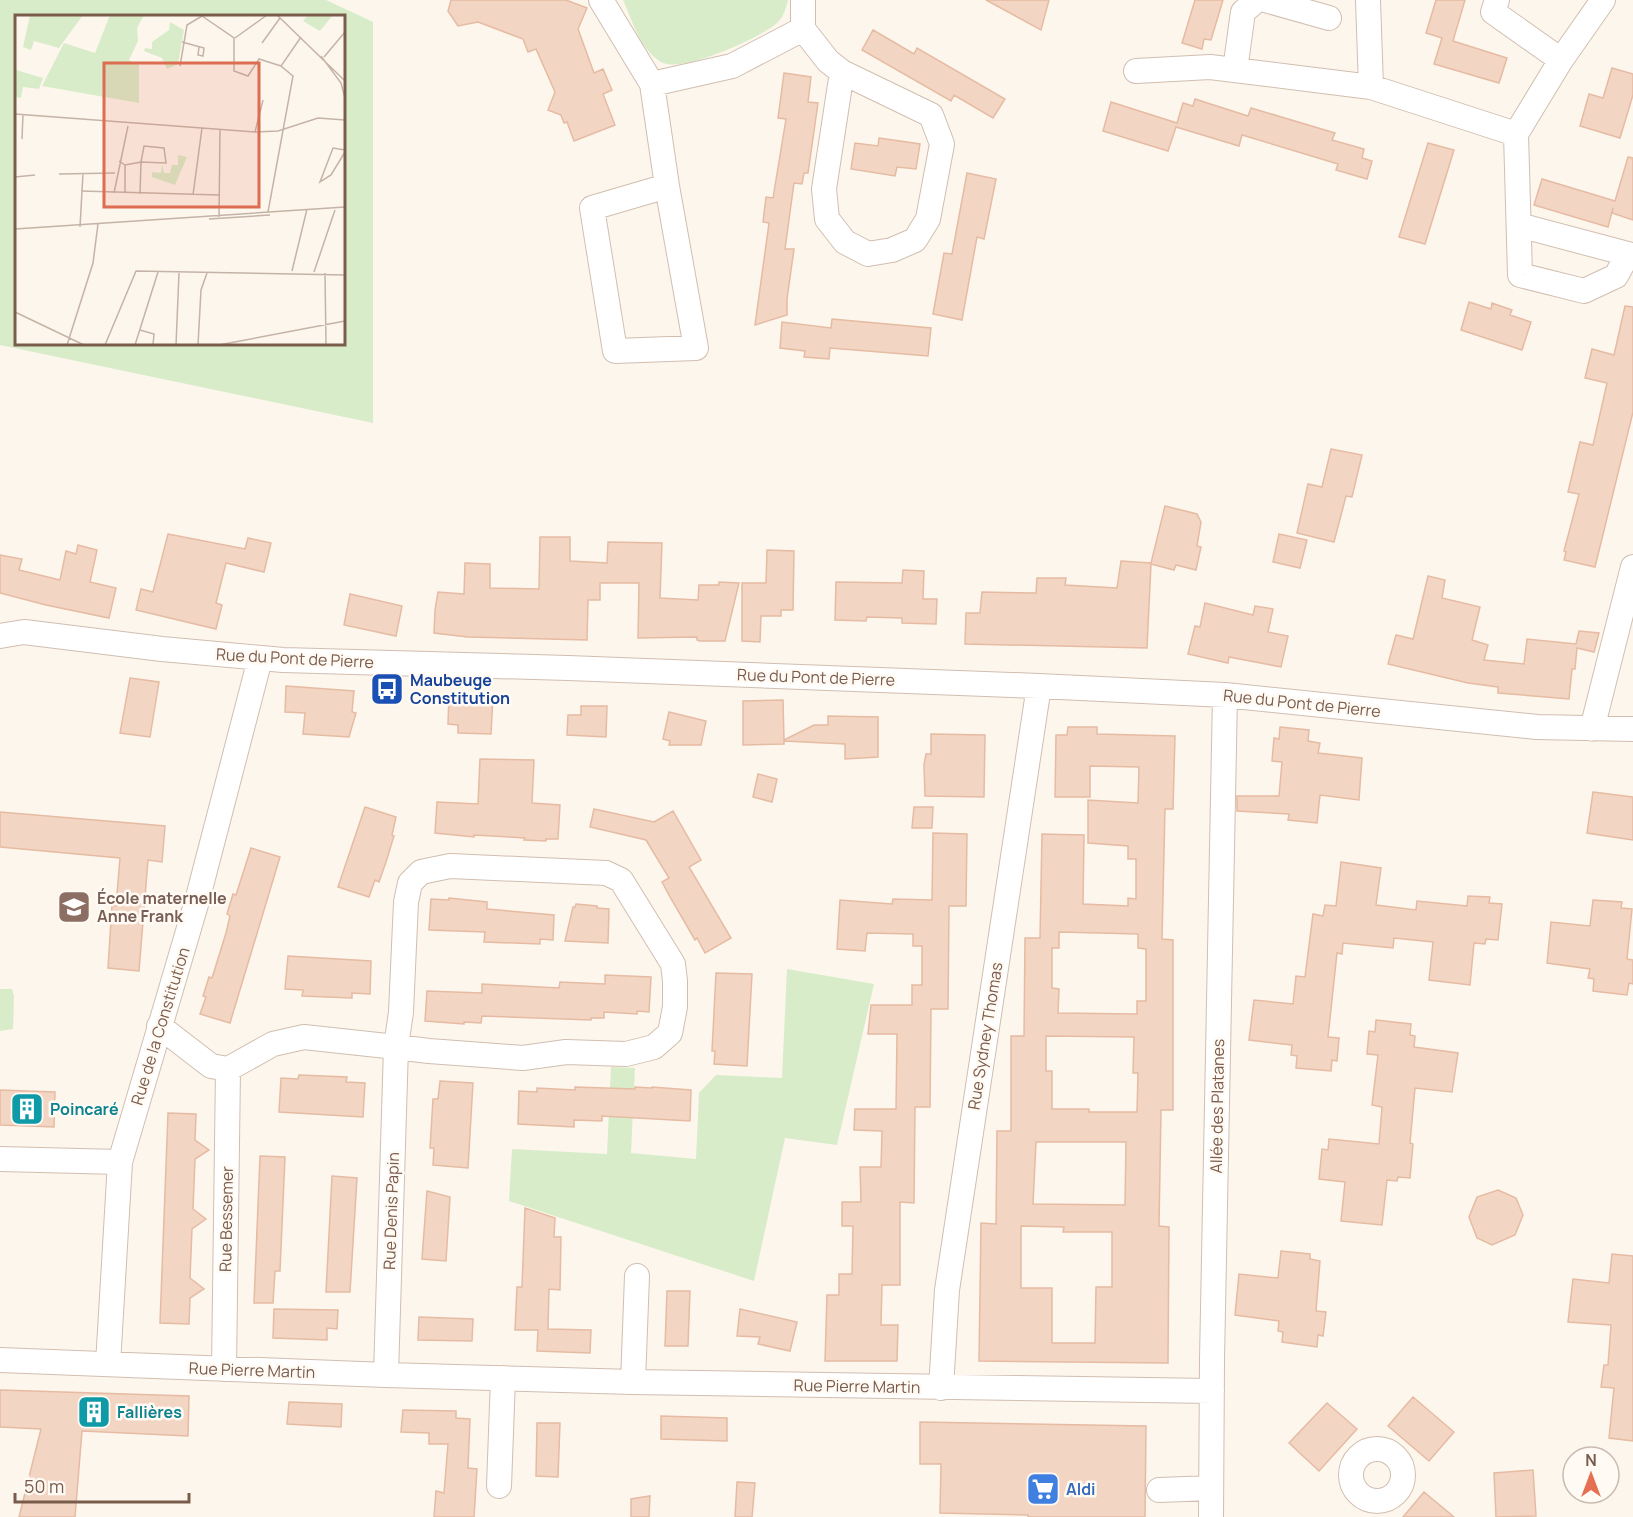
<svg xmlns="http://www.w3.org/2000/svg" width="1633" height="1517" font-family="Manrope,sans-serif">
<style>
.green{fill:#d8ecc9;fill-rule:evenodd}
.building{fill:#f3d5c3;stroke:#e6bba3;stroke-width:1.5;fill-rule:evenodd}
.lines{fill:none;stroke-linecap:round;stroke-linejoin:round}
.minor-casing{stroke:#d1beb0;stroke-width:26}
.minor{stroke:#fff;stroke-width:24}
.labels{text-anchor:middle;stroke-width:5;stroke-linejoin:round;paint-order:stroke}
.street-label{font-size:16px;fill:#7a5c4d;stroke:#fffaf3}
.transit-label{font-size:16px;font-weight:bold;fill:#164399;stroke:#fffaf3;text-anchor:start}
.education-label{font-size:16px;font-weight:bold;fill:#785e54;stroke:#fffaf3;text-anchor:start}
.culture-label{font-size:16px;font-weight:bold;fill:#0d838f;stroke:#fffaf3;text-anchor:start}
.shop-label{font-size:16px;font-weight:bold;fill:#366cbe;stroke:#fffaf3;text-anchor:start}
.inset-road{fill:none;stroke:#c5b3a7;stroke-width:1.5}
.view{fill:#dc6d51;fill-opacity:0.15;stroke:#dc6d51;stroke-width:3}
.inset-edge{fill:none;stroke:#7a5c4d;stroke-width:3}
</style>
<rect width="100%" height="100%" fill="#fdf6ec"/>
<!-- green -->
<path class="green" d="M0 0H326L373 22V423L0 345ZM344 16V344H16V16Z
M623 0H788C786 9 783 18 776 24 759 38 680 74 661 62 639 48 633 22 623 0Z
M787 969 874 984 837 1145 785 1138 754 1281 509 1201 512 1149 607 1154 611 1067 635 1068 631 1153 696 1159 699 1093 716 1075 782 1078Z
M0 989H12L14 996 13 1029 0 1031Z"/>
<!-- building -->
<path class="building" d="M451 0H566L587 8 578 29 594 73 603 69 612 90 603 94 615 125 574 141 567 122 564 123 561 115 548 110 555 92 536 49 528 52 523 39 478 22 458 26 448 11Z
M986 0H1049L1041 30Z
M1195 0H1223L1211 40 1204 39 1202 49 1182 43Z
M1436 0H1465L1453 41 1507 58 1499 83 1434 64 1442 38 1426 33Z
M873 30 914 54 917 48 1005 99 993 118 954 95 951 101 862 50Z
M1612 68 1633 74V95L1620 138 1580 126 1589 94 1603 98Z
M784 73 811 77 808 102 818 103 808 173H804L802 184 794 183 785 249H794L787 299V315L755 325 769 223 763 222 766 197 773 198 786 119 778 118Z
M1195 99 1248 116 1251 108 1335 133 1332 140 1364 149 1362 158 1372 161 1367 179 1336 170 1338 164 1242 135 1239 146 1176 127 1168 151 1103 131 1111 102 1177 123 1183 103 1193 106Z
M879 138 920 144 916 169 897 167 895 176 851 169 855 143 878 146Z
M1428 143 1454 150 1425 244 1399 237Z
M1628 157 1633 158V220L1612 213 1613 208 1608 227 1534 205 1542 179 1615 201Z
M967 173 996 179 984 239 977 237 962 320 933 314 944 253 952 254Z
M1469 302 1491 309 1492 303 1512 310 1510 315 1531 322 1522 350 1461 330Z
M1625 306 1633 307V412L1595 567 1564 560 1566 552 1564 551 1579 494 1568 492 1580 442 1593 445 1607 383 1585 378 1592 349 1614 355Z
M832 319 931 328 928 356 830 348 829 359 804 357 805 351 780 348 782 322 831 328Z
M1331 449 1362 455 1352 497 1346 496 1334 542 1297 533 1308 484 1322 487Z
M1165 506 1197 514 1201 522 1197 546 1201 547 1196 570 1176 565 1174 570 1151 564 1147 648 965 644 966 613H980L982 592 1036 593 1037 578H1066L1065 585 1117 588 1121 561 1151 563Z
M168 534 245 549 248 538 271 543 264 572 226 563 216 603 222 605 216 629 136 610 141 589 153 592Z
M1279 534 1307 540 1300 568 1273 562Z
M540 537H570V561L607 563 608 542 662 543 660 598 698 600 699 585H719V582L739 583 725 641H700L697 640V637L638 638 639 583H600V600H588L587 640 468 637 434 633 435 610 438 592 464 594 465 563 490 564V588L539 589Z
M78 545 97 550 90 582 116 588 109 618 46 605 0 593V555L22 559 19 570 60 580 66 551 76 554Z
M767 550 794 551 793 610H781V616H761L760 642 742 641V583H766Z
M903 570 924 571 923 599H937L936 624 902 623V618L867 617 866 621 835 620 836 582 902 583Z
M1428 576 1445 580 1442 598 1480 607 1472 640 1488 645 1484 660 1524 664 1527 639 1576 644 1579 631 1599 633 1594 652 1577 648 1575 669H1572L1569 699 1498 693V687L1468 683 1388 664 1396 635 1413 639Z
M350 594 402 606 396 636 344 625Z
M1205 603 1253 615 1255 606 1273 609 1268 632 1288 636 1281 667 1229 657 1228 663 1188 654 1195 626 1200 627Z
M130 678 159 682 150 737 120 733Z
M286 686 354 691 352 712 356 713 349 737 303 734 305 713 285 712Z
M449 695 493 696 491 734 458 733V725L448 724Z
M783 700 784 740 814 725H828V716L878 717V757L845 759V744L784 741V744L743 745V701Z
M581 706H607L606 737 567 735 568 715H581Z
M669 712 706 721 701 745H669L670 741 663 739Z
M1068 727H1097V734L1175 736 1173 809H1165L1162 939 1173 940V1110H1161L1159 1226 1169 1227 1168 1363 979 1361 981 1223 996 1224 997 1131H1011V1036H1024L1025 938H1040L1042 834 1084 835 1083 904 1128 906V898L1136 899V859H1128V846L1088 843V800L1138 803 1139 767 1090 766V797H1055L1056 735H1067ZM1059 932 1138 934V948L1146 949V1001H1137V1014L1058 1013 1059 989 1052 988V948H1059ZM1046 1036 1134 1037 1133 1073H1138L1137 1112H1089V1109H1052V1071H1046ZM1036 1142H1126L1125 1205 1033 1204ZM1021 1226 1064 1227 1063 1232H1112V1287H1096L1095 1343H1052V1288H1021Z
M1280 727 1309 730 1308 741 1320 743 1318 753 1362 758 1359 800 1320 795 1317 823 1288 820 1289 814 1237 811V796H1279L1282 762 1272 761 1274 738 1279 739Z
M931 734 985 735 984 797 925 796 924 765 926 754H931Z
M480 759 534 760 532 803 560 805 558 839H546V841L524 840 525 838 474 835V837L435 833 437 802 478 804Z
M758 774 777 779 772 802 753 797Z
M1593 792 1633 797V840L1587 833Z
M365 807 396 817 392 835 394 836 386 862 379 882 375 880 369 897 338 887Z
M914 807H933L932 828H912Z
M594 809 654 822 673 811 701 860 689 867 731 938 705 953 697 938 695 940 670 897 662 882 669 878 646 840 590 827Z
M0 812 165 826 162 862 148 860 139 971 108 968 112 905 116 906 120 858 0 847Z
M933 833 967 834 966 906H949L948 1009H931L930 1107H915L914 1203 900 1202V1285H882L881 1325H898L897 1361H825L827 1295H839V1274H852L853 1226H842V1202H861L860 1167H881L882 1131 854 1130 855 1109H896L897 1034H868L871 1005H912V985H922V946H913V934L867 933 865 951 837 949 840 900 892 904 893 899 932 900Z
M251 848 280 857 230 1023 200 1014 206 997 203 996 209 977 212 978 226 933 230 916 227 914 233 894 236 895Z
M1341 862 1381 868 1376 905 1416 910 1417 901 1467 906 1468 896 1490 897 1489 903 1502 904 1498 940 1486 939 1485 944 1474 943 1470 985 1429 980 1433 942 1394 938 1393 948 1343 943 1342 954 1337 953 1328 1037 1339 1038 1337 1061 1332 1060 1331 1071 1296 1068 1297 1056 1291 1055 1292 1045 1249 1040 1254 1000 1293 1004 1296 976 1305 977 1313 914 1323 916 1325 905 1336 906Z
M449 898 487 902V909L554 915 553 940 540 939V944L484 942 485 932 429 930 431 899 449 900Z
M1593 900 1622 902 1621 908 1632 909 1627 959 1633 960V984L1629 983 1627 995 1593 991 1594 979 1588 978 1590 969 1547 963 1551 922 1590 926Z
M576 904 597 906V908L609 909 608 943 565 941 573 907H575Z
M288 956 371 961 370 994 352 993V998L302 996 303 990 285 989Z
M716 973 752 974 747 1066 714 1064 715 1051H712Z
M605 975 651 977 649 1012 637 1011V1014L604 1012V1018H591V1020L482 1016 481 1023 464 1022V1024L425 1021 427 991 482 993V984L559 988 560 982 605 984Z
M1376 1020 1411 1024 1410 1035 1415 1036 1414 1047 1458 1053 1452 1092 1415 1088 1410 1143 1413 1144 1410 1178 1398 1177 1397 1181 1387 1180 1382 1225 1341 1221 1345 1182 1319 1179 1322 1149 1328 1150 1329 1139 1379 1144 1382 1107 1372 1105 1378 1055 1367 1054 1369 1031 1375 1032Z
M299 1075 347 1077 346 1082 365 1083 363 1117 279 1112 281 1078 298 1079Z
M440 1081 473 1083 468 1168 433 1165 434 1148H430L433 1099H438Z
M575 1087 635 1089V1087L652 1088V1087L691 1090 690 1121 602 1116V1121L574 1120V1127L518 1124 519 1091 537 1092V1088L575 1090Z
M0 1090 55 1092 54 1127 0 1125Z
M168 1113 196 1114 195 1140 209 1150 195 1159 193 1209 206 1219 192 1229 190 1278 204 1289 190 1298 189 1324 160 1323Z
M260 1156 285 1157 280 1271H275L273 1303H254Z
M332 1176 357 1178 350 1292H326Z
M1498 1190 1516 1198 1523 1215 1515 1235 1492 1245 1477 1238 1469 1217 1477 1197Z
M427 1191 450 1197 446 1261 422 1259Z
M525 1208 555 1218 554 1237H561L560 1290 549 1289 548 1329 591 1330 590 1353 537 1351 538 1330H515L517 1287H522Z
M1281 1251 1310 1254V1259L1320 1261 1316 1311 1326 1312 1323 1336 1318 1335 1317 1347 1282 1342 1283 1332 1278 1331 1279 1321 1235 1315 1239 1274 1278 1278Z
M1612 1254 1633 1256V1441L1609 1438 1614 1388 1601 1387 1604 1365H1608L1611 1325 1568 1322 1573 1279 1609 1283Z
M667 1291H690L688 1346H665Z
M274 1309 338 1310 337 1329 327 1328V1340L273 1338Z
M740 1309 797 1322 790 1351 758 1344 760 1337 737 1336Z
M419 1317 473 1319 472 1341 418 1340Z
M0 1390 189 1396 188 1436 82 1431 75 1517H19L41 1429 0 1427Z
M1413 1397 1454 1432 1429 1461 1388 1426Z
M289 1402 342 1404 341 1427 287 1424Z
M1327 1403 1357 1429 1319 1471 1289 1443Z
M403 1410 456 1411V1418L470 1419 468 1468 477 1469 474 1517H434L436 1491 444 1493 448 1444H429V1433L401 1432Z
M661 1416 727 1418V1441L661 1439Z
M920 1422 1146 1426 1145 1517H1028V1515L940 1513 941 1464H920Z
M537 1423H560L558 1477 536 1476Z
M1533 1470 1536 1516 1496 1517 1494 1473Z
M737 1482 755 1483 752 1517H735Z
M1424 1492 1454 1517H1403Z
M650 1496 649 1517H631V1499Z"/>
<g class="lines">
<defs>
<path id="minor" d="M601 0 652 84 732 66 803 29
M803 0V29
M1265 0 1329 18
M1368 0 1371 87 1516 134 1561 60 1603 0
M1497 0 1493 12 1561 60
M803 29 828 61 842 72 824 189 827 219 845 242 868 254 892 250 915 240 928 219 942 144 931 115 842 72
M1235 70 1243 12 1257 0
M1136 71 1210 67 1371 87
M652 84 667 186 696 348 615 351 592 208 667 186
M1516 134 1520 275 1584 291 1616 276 1628 254 1519 225
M0 636 24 632 162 649 283 660 568 668 1039 686 1225 695 1537 727 1633 729
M1592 729 1633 567
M159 1026 211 1066 228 1069 273 1044 304 1037 396 1047 401 1012 406 902 410 883 421 872 450 866 606 873 621 880 673 964 675 981V1007L670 1033 654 1047 626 1054 566 1052 523 1058 429 1051 396 1047 386 1375
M0 1159 120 1162
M0 1360 386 1375 633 1382 1212 1391
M108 1364 120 1162 197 901 260 659
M224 1369 228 1069
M633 1382 637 1276
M941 1388 947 1290 1039 686
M1351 1475a26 26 0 1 1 52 0a26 26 0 1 1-52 0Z
M499 1486 503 1378
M1159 1490 1211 1488
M1211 1517 1212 1360 1225 695"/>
</defs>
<!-- minor casing -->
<use href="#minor" class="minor-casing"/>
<!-- minor -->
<use href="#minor" class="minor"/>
</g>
<!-- icons -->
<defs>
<symbol id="bus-square" viewBox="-11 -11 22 22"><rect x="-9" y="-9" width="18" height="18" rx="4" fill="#1a4fb4" stroke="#fffaf3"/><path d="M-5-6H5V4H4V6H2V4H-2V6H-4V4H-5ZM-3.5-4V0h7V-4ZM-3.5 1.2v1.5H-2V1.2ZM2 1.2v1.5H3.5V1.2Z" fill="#fff"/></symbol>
<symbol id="school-square" viewBox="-11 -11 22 22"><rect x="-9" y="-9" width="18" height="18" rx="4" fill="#8d6e63" stroke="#fffaf3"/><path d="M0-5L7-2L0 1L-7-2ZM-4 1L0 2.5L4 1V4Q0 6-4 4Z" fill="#fff"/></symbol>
<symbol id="building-square" viewBox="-11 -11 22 22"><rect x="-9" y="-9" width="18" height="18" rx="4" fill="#0f9aa8" stroke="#fffaf3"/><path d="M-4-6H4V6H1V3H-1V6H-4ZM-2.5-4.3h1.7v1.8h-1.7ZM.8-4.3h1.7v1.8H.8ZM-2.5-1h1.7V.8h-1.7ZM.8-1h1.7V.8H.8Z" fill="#fff"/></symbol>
<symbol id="supermarket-square" viewBox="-11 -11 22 22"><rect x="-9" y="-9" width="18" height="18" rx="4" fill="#3f7fe0" stroke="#fffaf3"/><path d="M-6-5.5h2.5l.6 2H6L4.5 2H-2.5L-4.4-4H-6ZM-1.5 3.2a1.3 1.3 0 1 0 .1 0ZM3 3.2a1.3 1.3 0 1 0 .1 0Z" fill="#fff"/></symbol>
</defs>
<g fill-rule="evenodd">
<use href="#bus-square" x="368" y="670" width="38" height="38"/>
<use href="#school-square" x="55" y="888" width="38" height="38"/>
<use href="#building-square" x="8" y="1090" width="38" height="38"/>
<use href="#building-square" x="75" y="1393" width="38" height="38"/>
<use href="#supermarket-square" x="1024" y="1470" width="38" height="38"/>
</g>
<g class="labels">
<!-- street labels -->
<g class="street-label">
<text transform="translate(295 658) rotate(3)" y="6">Rue du Pont de Pierre</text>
<text transform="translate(816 677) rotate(2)" y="6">Rue du Pont de Pierre</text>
<text transform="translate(1302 703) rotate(6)" y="6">Rue du Pont de Pierre</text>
<text transform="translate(160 1026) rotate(-73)" y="6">Rue de la Constitution</text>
<text transform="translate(985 1036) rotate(-81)" y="6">Rue Sydney Thomas</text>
<text transform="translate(1217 1106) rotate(-89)" y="6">Allée des Platanes</text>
<text transform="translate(391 1211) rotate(-88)" y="6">Rue Denis Papin</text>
<text transform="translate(226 1219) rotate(-89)" y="6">Rue Bessemer</text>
<text transform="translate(252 1370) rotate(2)" y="6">Rue Pierre Martin</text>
<text transform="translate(857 1386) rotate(1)" y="6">Rue Pierre Martin</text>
</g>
<!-- transit labels -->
<g class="transit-label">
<text x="410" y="686">Maubeuge<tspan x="410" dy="18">Constitution</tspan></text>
</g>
<!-- education labels -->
<g class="education-label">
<text x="97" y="904">École maternelle<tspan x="97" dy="18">Anne Frank</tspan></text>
</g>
<!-- culture labels -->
<g class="culture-label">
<text x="50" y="1115">Poincaré</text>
<text x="117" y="1418">Fallières</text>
</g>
<!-- shop labels -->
<g class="shop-label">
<text x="1066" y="1495">Aldi</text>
</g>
</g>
<!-- overview -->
<g transform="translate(15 15)">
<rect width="330" height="330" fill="#fdf6ec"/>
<path d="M15 0H68L44 33 19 26 16 35 8 32ZM95 0H135L128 2 122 13 123 26 114 45 124 50V88L27 71 49 28 80 38ZM293 0H318L305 16 288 6ZM155 7 169 15 163 49 152 54 147 43 129 36 130 33 137 34V27L154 15ZM1 55 28 63 24 74 8 72 6 83 0 82ZM163 140 172 142 160 170 137 162V157L146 158 147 149 149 158H155L157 150H163Z" fill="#d8ecc9"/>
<path class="inset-road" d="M262 0 329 65M187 1 219 23V56L233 61 244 44 266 51M220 23 252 0M167 27 189 33 188 41 183 40 184 32M247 28 265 3M306 41 326 68 330 83M309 42 330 17M165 51 172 10 187 1M0 99 240 117 263 116 303 103 330 105M240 117 248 85M7 124 8 99M330 135 318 133 305 167 316 160 330 137M104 146 110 150 126 147 129 131 149 133 151 148 126 147 125 179M44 159 100 158M0 162 20 160M66 176 204 180M99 178 113 111M110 178V150M178 180 187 113M253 197 278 61 266 51 286 22M204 202 205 114M194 204 255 200M65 212 68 158M0 214 330 192M277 256 292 194M299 257 320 195M310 258 311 330M0 297 69 330M125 315 139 319 138 330M52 330 78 248 83 209M90 330 121 256 330 260M120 330 143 257M161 330 164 258M183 330 186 275 192 258M204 330 330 306"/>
<path class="view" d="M89 48H244V192H89Z"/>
<rect width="330" height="330" class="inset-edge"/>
</g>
<!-- north arrow -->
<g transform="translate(1591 1475)"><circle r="28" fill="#fffaf3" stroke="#cabbb1" stroke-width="1.5"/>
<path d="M0-4.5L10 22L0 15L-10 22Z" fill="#e76f51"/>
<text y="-9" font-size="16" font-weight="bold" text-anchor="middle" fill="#7a5c4d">N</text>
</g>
<!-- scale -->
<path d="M15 1493v9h174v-9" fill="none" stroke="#7a5c4d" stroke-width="3"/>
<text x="24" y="1493" font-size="18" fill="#7a5c4d" stroke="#fffaf3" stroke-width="4.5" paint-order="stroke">50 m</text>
</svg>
